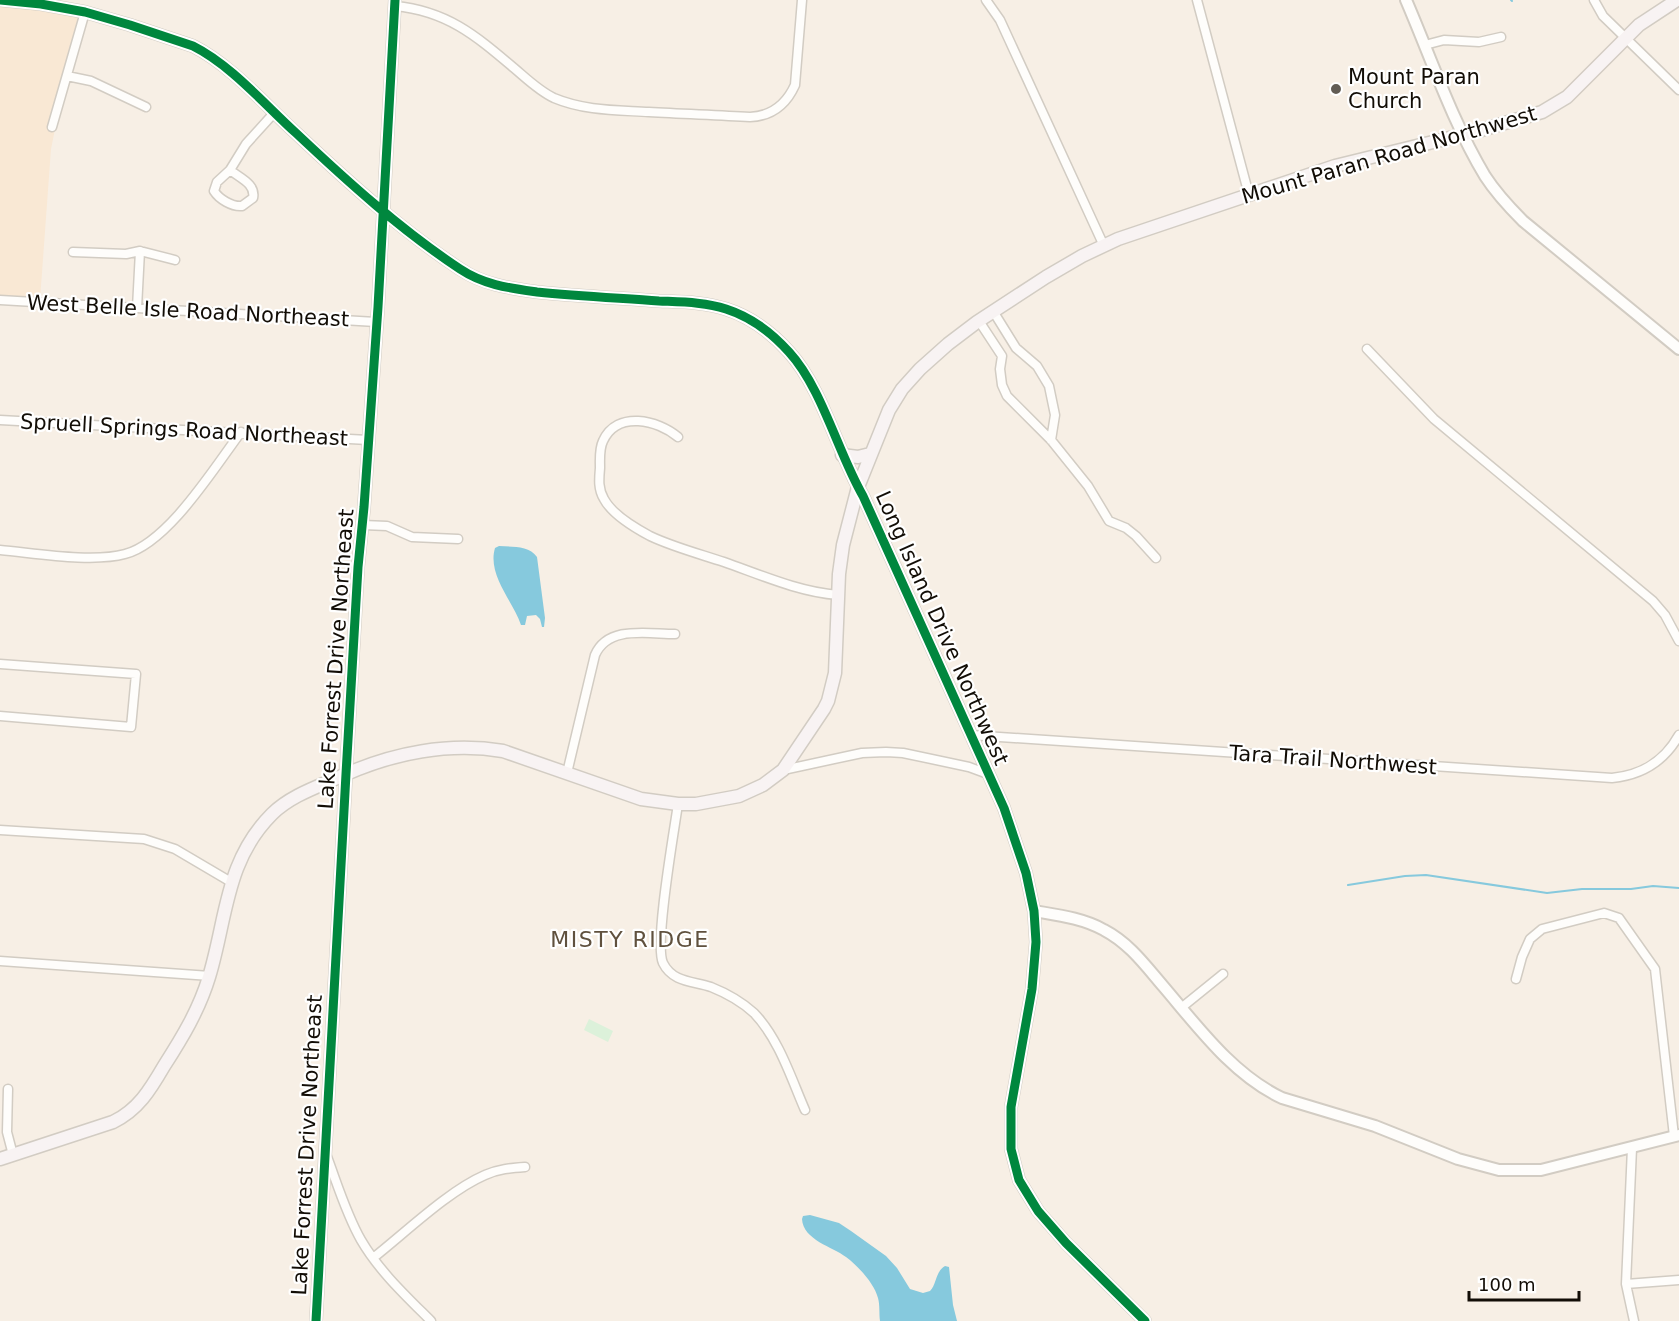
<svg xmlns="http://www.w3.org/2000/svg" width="1679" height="1321" font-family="'DejaVu Sans',sans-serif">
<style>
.built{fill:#f9e8d4}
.green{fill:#dcf1da}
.water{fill:#86c9dd}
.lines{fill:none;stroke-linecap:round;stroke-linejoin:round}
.stream{stroke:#86c9dd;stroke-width:2}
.minor-casing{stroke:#d2ccc3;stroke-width:11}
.tertiary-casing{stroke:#d2ccc3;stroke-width:14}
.secondary-casing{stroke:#d2ccc3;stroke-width:15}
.minor{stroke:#fefdfb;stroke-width:8}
.tertiary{stroke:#fefdfb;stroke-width:10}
.secondary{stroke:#f8f3f3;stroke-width:12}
.cycleway-casing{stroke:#fff;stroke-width:13}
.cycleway{stroke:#00873e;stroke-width:9}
.poi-dot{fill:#625c54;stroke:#fff;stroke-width:2}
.labels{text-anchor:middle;stroke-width:4.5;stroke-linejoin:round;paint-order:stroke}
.poi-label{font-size:21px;fill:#120d06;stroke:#fff;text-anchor:start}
.street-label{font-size:21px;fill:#120d06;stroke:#fff}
.neighbourhood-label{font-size:22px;letter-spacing:1.5px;fill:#60513e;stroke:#fff}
</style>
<rect width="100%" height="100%" fill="#f7efe5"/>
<!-- built -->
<path class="built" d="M0 0 79 10 51 149 40 300 0 298Z"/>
<!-- green -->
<path class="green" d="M589 1019 613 1031 608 1042 584 1030Z"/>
<!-- water -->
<path class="water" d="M499 546C512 547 529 545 537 557L545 618 544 627H542L540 619 536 615 527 616 525 625H521C513 601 487 575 495 548Z
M810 1215 839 1223 851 1231 886 1256 897 1268 910 1289 923 1293 930 1291C937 1284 935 1272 945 1266L949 1267 953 1305 957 1321H880C879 1314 880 1305 878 1298 874 1283 858 1266 846 1257 833 1247 803 1240 802 1219L803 1216Z"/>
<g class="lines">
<!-- stream -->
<path class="stream" d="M1511 0 1512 1
M1348 885 1405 876 1426 875 1547 893 1582 889H1631L1653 886 1679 888"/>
<defs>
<path id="minor" d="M986 0 1000 20 1104 246
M1197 0 1249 195
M1594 0 1603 16 1679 90
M395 6C447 11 475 35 514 68 527 79 539 91 554 98 585 111 617 110 649 112 683 114 717 115 750 117 772 116 786 105 795 85L802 0
M1425 45 1444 40 1479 42 1501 37
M67 76 91 81 146 107
M52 127 85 12
M230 170C240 178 256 184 253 198L242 206C232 207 219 199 214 191L217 182Z
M230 170 246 144 274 113
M73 252 126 254 140 251 175 260
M0 300 376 322
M137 308 140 251
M993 311 1016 348 1037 366 1049 386 1055 415 1051 440
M979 321 1002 356 1000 369 1002 385 1007 396 1051 440 1088 486 1109 521 1126 528 1136 536 1156 558
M1367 349 1434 419 1653 601 1665 615 1679 641
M0 420 368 440
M678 437C658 420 617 410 603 441 599 449 600 459 600 468 599 479 598 489 604 499 612 514 635 528 650 536 673 547 700 554 724 562 761 575 799 592 838 595
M363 525 387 526 412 537 458 539
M0 550C35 553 92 563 125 554 168 543 214 468 241 432
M0 664 136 674 131 727 0 716
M970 735 1612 778C1642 775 1664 762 1679 735
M783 770 862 753 886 752 903 753 969 767 988 774
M567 773 595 655C608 625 648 634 675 634
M678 804C674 832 654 944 663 963 673 983 694 981 711 987 726 993 742 1002 754 1013 779 1039 791 1078 805 1110
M0 830 144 839 175 849 231 882
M0 961 210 976
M1516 979 1522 957 1530 939 1542 929 1604 913 1619 918 1655 969 1674 1136
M1181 1008 1223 974
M8 1089 7 1132 13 1155
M1632 1148 1626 1284 1634 1321
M326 1154C337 1183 346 1214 361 1240 379 1271 406 1296 431 1321
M373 1258C405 1233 448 1191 485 1175 498 1169 511 1168 525 1167
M1626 1284 1679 1280"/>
<path id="tertiary" d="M0 0 41 4 85 12 130 25 193 46C231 65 265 105 296 133 348 182 401 230 460 269 484 285 509 288 537 292 578 296 618 298 659 301 681 302 705 302 726 309 751 317 772 333 789 352 822 388 838 453 863 496L1004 808 1026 873 1034 911 1036 942 1032 989 1011 1107V1149L1019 1180 1038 1211 1066 1243 1145 1321
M1406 0C1431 58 1452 121 1485 176 1496 193 1509 207 1523 221L1679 349
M1034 911C1057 915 1083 918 1104 930 1129 943 1145 965 1163 986 1198 1027 1233 1075 1282 1098L1375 1126 1458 1159 1499 1170H1541L1679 1135
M316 1321 346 774 358 567 364 507 378 307 395 0"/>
<path id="secondary" d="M842 455 858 457 870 454
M0 1159 113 1122C138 1110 150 1090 164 1066 182 1038 199 1010 209 977 227 918 225 861 272 814 291 795 320 786 344 775 393 753 449 742 503 751L641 799 678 804H696L739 796 763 785 783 770 824 709 828 701 835 673 839 574 843 545 858 487 889 410 902 389 920 369 948 344 977 322 1046 277 1082 256 1118 239 1335 166 1478 131 1542 112 1567 97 1639 25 1677 0"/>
</defs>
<!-- minor casing -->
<use href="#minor" class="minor-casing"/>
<!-- tertiary casing -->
<use href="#tertiary" class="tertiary-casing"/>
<!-- secondary casing -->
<use href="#secondary" class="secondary-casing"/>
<!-- minor -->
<use href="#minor" class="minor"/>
<!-- tertiary -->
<use href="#tertiary" class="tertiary"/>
<!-- secondary -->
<use href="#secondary" class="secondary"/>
<defs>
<path id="cycleway" d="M0 0 41 4 85 12 130 25 193 46C231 65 265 105 296 133 348 182 401 230 460 269 484 285 509 288 537 292 578 296 618 298 659 301 681 302 705 302 726 309 751 317 772 333 789 352 822 388 838 453 863 496L1004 808 1026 873 1034 911 1036 942 1032 989 1011 1107V1149L1019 1180 1038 1211 1066 1243 1145 1321
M316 1321 346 774 358 567 364 507 378 307 395 0"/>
</defs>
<!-- cycleway casing -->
<use href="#cycleway" class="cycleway-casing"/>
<!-- cycleway -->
<use href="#cycleway" class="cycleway"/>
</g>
<!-- markers -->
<circle class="poi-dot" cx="1336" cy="89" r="6"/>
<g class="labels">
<!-- poi labels -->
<g class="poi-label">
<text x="1348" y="84">Mount Paran<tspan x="1348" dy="24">Church</tspan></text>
</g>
<!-- street labels -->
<g class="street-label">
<text transform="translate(1389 155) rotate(-16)" y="7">Mount Paran Road Northwest</text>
<text transform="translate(188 311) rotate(3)" y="7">West Belle Isle Road Northeast</text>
<text transform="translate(184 430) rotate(3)" y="7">Spruell Springs Road Northeast</text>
<text transform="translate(942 628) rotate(66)" y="7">Long Island Drive Northwest</text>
<text transform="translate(336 659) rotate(-86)" y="7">Lake Forrest Drive Northeast</text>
<text transform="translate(1333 760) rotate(4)" y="7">Tara Trail Northwest</text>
<text transform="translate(307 1145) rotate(-87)" y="7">Lake Forrest Drive Northeast</text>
</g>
<!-- neighbourhood labels -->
<g class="neighbourhood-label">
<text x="630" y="947">MISTY RIDGE</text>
</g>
</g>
<!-- scale -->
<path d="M1469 1291v9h110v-9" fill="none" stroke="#120d06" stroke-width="3"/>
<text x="1478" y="1291" font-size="18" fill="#120d06" stroke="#ffffff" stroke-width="4.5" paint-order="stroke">100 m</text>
</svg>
